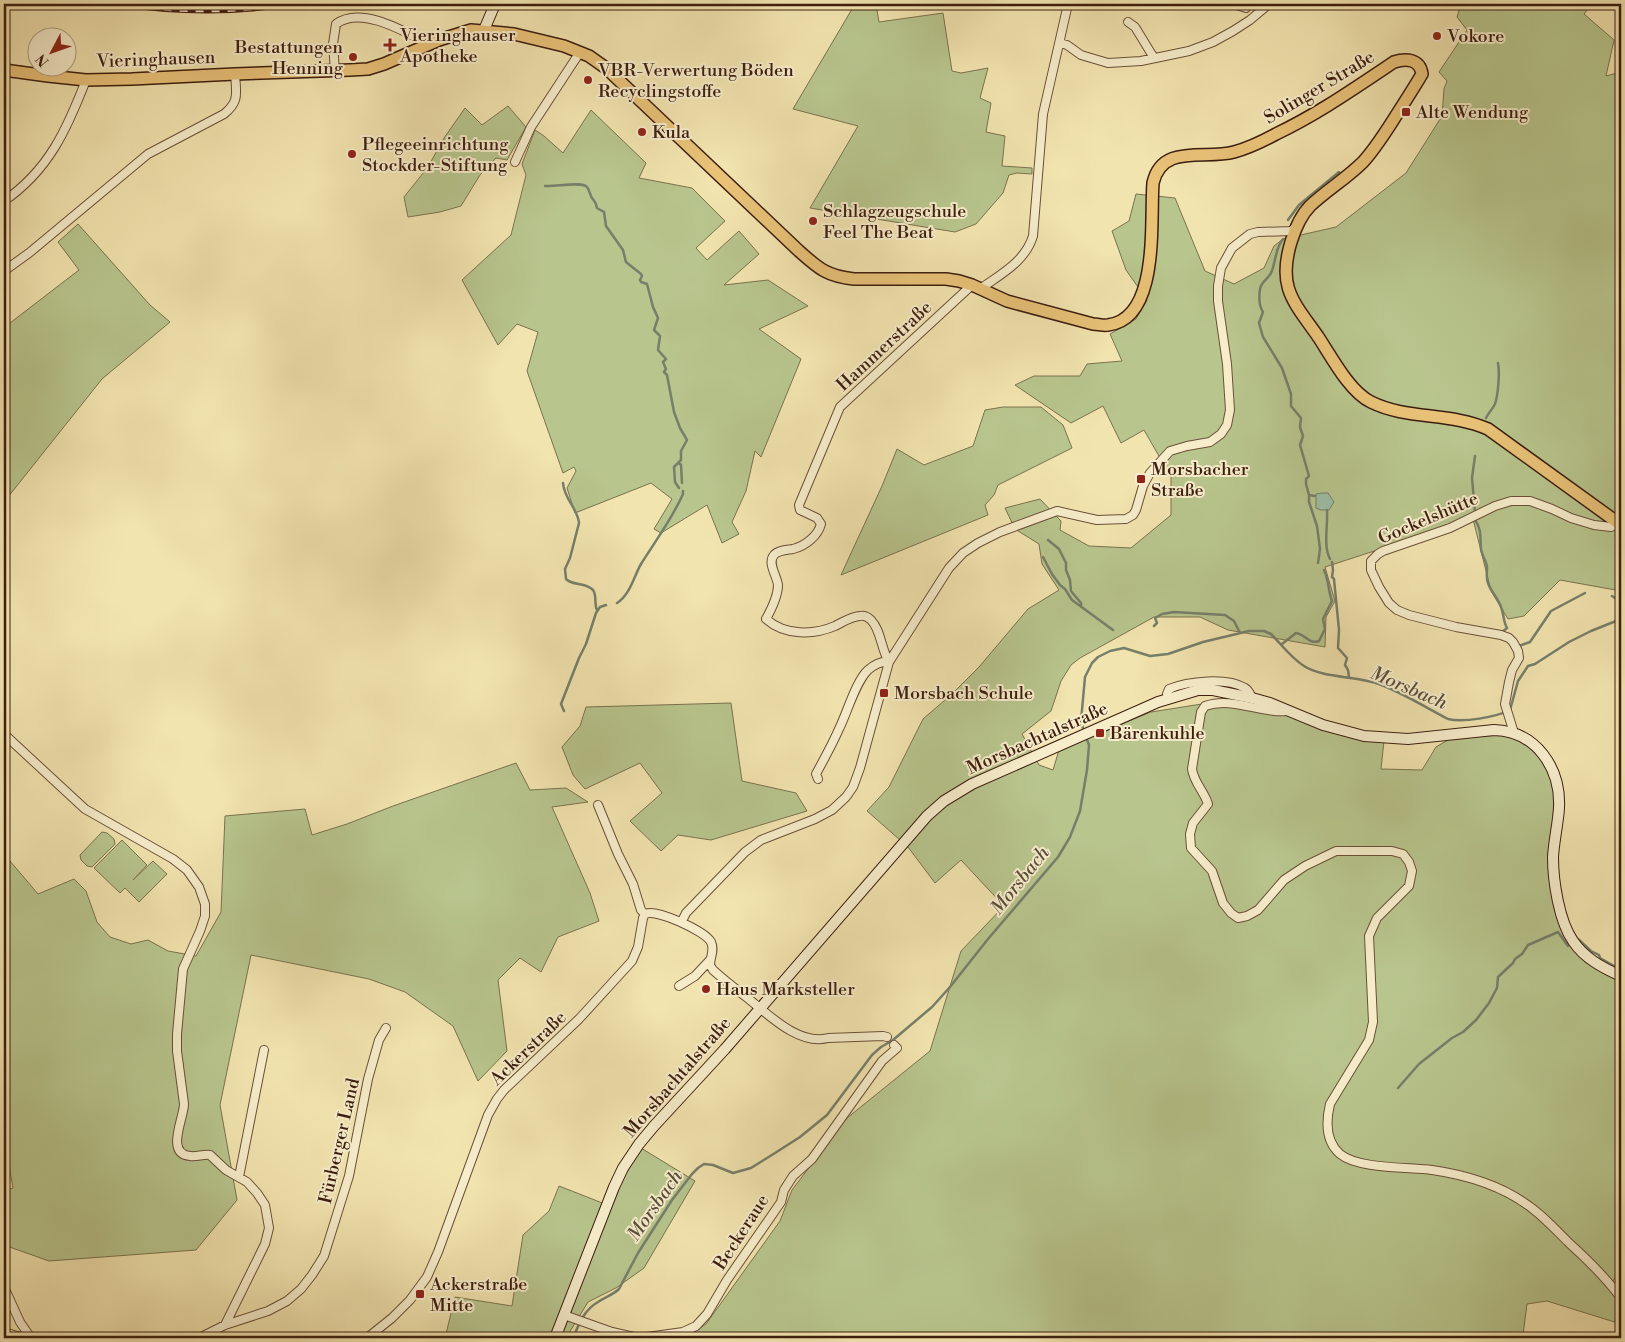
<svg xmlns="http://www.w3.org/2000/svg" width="1625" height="1342" font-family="'Libre Bodoni',serif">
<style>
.green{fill:#b8c58d;stroke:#7a724e}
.water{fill:#9cbfa7;stroke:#767f6b}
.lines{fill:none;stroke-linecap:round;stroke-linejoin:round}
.stream{stroke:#767f6b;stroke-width:2.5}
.minor-casing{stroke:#6a5038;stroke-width:10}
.secondary-casing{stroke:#3c1e10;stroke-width:12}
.primary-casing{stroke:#3c1e10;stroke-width:14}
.minor{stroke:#f7edcb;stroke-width:8}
.secondary{stroke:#f7edcb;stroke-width:10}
.primary{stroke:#e9c278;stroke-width:11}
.rail-casing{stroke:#3c1e10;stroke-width:4.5}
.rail{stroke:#f7edcb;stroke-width:2.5;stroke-dasharray:8;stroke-linecap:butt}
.poi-dot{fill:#8f2418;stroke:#f7edcb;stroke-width:2}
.labels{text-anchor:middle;stroke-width:4;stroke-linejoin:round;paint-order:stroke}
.poi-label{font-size:18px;fill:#3c1e10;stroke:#f7edcb;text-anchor:start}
.street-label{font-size:18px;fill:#3c1e10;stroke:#f7edcb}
.water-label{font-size:19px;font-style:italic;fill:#594e3d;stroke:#f7edcb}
</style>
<rect width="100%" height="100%" fill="#f2e4af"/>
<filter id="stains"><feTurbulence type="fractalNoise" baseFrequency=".004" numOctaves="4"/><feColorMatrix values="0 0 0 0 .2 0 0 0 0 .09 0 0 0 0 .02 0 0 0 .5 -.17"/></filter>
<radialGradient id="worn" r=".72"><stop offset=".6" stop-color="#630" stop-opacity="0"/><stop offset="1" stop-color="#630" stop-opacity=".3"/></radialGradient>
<!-- green -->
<path class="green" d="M855 4H876L879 22 943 13 952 71 961 73 988 68 980 98 991 103 986 132 1005 136 1002 166 1032 168V174L1017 173 1009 175 1003 193 976 224 955 232 810 208 858 126 793 109Z
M1461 4H1592L1584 14 1614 40 1606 76 1621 72V591L1560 580 1524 616 1508 619 1491 591 1473 519 1325 567 1335 601 1326 617 1325 647 1228 630 1200 617H1154L1080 658 1071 665 1061 681 1051 711 1022 734 1039 765 1053 770 1059 750 1151 712 1227 700 1296 713 1384 741 1381 769 1422 770 1436 747 1453 737 1508 735 1522 739 1544 759 1554 783 1553 827 1555 877 1572 946 1621 980V1266L1610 1287 1621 1304V1324L1547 1301 1527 1304 1523 1335 1505 1334V1338H685L706 1324 780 1221 792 1190 847 1118 930 1051 961 951 1004 906 961 860 935 883 908 847 867 811 889 787 923 719 952 694 979 667 1028 609 1059 590 1042 564 1039 544 1015 529 1005 508 1040 499 1061 521 1060 530 1089 546 1131 548 1171 515V477L1144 430 1121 443 1103 406 1071 423 1015 385 1034 376H1080L1087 364 1122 361 1110 334 1136 319 1147 300 1126 270 1112 231 1129 221 1136 194 1175 198 1205 271 1234 284 1264 268 1274 246 1283 239 1336 227 1406 173 1442 116 1444 89 1447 81 1439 72 1467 30 1457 17Z
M508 106 526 127 507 160 496 158 480 175 461 206 440 212 408 217 404 197 428 167 444 138 465 108 482 125Z
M591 110 646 163 639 178 692 188 725 221 696 248 707 260 739 231 759 254 724 285 768 280 808 306 759 329 801 359 761 457 755 451 746 491 732 522 739 534 722 543 707 505 661 533 654 529 672 499 651 483 575 513 567 488 576 471 574 467 563 473 527 371 538 332 517 324 498 345 462 280 511 235 526 175 522 164 535 130 544 136 563 153Z
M78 224 150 305 170 322 102 379 4 502V324L10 323 79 270 58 242Z
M1003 407H1041L1063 425 1072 448 998 485 994 495 985 505 988 515 841 575 882 486 897 449 924 465 973 446 985 410Z
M731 703 742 781 796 793 807 811 711 840 678 835 661 851 630 821 662 793 640 763 585 789 573 775 562 747 580 726 586 707Z
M516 763 530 790 566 788 588 802 552 807 590 893 599 921 558 937 541 972 520 958 498 980 507 1051 478 1081 453 1026 405 992 369 979 251 955 220 1105 237 1200 196 1250 49 1261 4 1245V1191L13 1188 7 1154H4V854L38 894 74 879 86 891 97 922 110 937 131 944 148 940 168 951 196 956 221 912 225 816 305 809 312 835 347 824 393 806Z
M102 832 107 833 114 839 115 844 92 867 87 866 81 860 80 855Z
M122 840 147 865 133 880 153 861 167 874 139 902 125 888 120 893 94 868Z
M641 1148 695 1181 644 1268 616 1288 588 1302 566 1338H445L455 1297 512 1306 523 1235 549 1211 559 1186 610 1206 617 1187Z"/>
<!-- water -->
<path class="water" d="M1322 493H1328L1334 502 1329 510H1321L1316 508V494Z"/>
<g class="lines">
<!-- stream -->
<path class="stream" d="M545 186C555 187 582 181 587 187 590 191 590 195 592 198 595 202 596 202 597 208L604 212 606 226 623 250 626 262 641 274 642 276 640 280 641 282 647 284 653 307 658 318 654 330 660 336 658 350 666 359 663 362 666 369 664 372 667 375 674 412 680 428 687 440 681 451V460L674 467 675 482 679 488
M1288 220 1299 205 1339 172
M1283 239C1275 248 1276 262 1271 273 1268 279 1261 282 1260 289 1259 296 1259 306 1263 312L1259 323 1263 337 1282 368 1291 394V406L1301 418 1300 427 1303 436 1300 445 1309 476 1306 479V484L1309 495V502L1317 526 1320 549 1318 563
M1486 418C1488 413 1492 410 1495 404 1498 395 1500 373 1498 363
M679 463 681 465 682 483
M563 483C564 499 578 509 579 523L570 558 565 569 566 579C573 586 585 582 593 590 597 595 594 604 597 610
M1309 495 1315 496
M1327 510C1328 526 1323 546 1330 559
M1475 512 1472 478 1475 456
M1475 520C1482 529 1480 539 1481 549 1482 556 1487 562 1487 568 1487 573 1486 578 1488 583 1491 592 1498 598 1501 607 1504 614 1503 621 1507 628L1502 632H1504
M1048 540 1059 549 1066 563V570L1070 580 1071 591 1081 603V606
M1043 557 1052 574 1060 585 1065 589 1072 600 1113 630
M1332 562 1333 570 1332 577 1334 579 1339 630 1338 648 1347 658 1345 665 1348 670 1349 677
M1612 596 1621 602
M617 603C630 595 634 576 641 564 656 540 672 519 683 494V491
M1154 626 1157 623 1155 618 1162 614 1174 612 1225 615 1234 621 1240 633
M1517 643 1519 646 1530 642 1551 611 1585 593
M1282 644 1296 633C1305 634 1309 645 1319 641L1325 629 1323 619 1332 601C1328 591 1329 580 1324 570
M564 711 561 704 579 658 586 644 596 613 600 607 606 605
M1084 732 1081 721 1085 677 1092 663 1098 657 1110 651 1124 648 1150 656 1168 654 1203 642 1249 631H1264L1271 634C1281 644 1291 658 1304 666 1322 678 1357 676 1379 684 1403 693 1425 707 1448 719 1463 723 1496 717 1510 710L1518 681 1528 666 1535 664 1569 642 1591 631 1621 619
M1578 939 1591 951 1599 955 1600 958 1621 970
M1398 1088 1419 1064 1452 1038 1463 1032 1476 1020 1489 1003 1497 988 1498 977 1513 963 1515 959 1522 954 1528 945 1558 932 1568 946
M573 1338C579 1324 584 1310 598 1302 605 1297 613 1295 619 1289L638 1253 672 1200 692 1174 698 1168 704 1164 713 1165 733 1173 751 1168 775 1153 800 1137 827 1115 872 1055 881 1047 893 1040 932 1007 950 987 988 939 1058 857 1070 837 1080 811 1087 770 1089 745 1086 737"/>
<defs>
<path id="minor" d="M1233 4 1246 8
M1128 22 1135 27 1154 58
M1060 43 1067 45 1081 55 1108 63 1141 61 1189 51 1213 42 1233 31 1250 20 1269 4
M335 71 333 44 336 24C361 5 405 32 429 44
M515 162 531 127 580 52
M4 201C49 170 67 129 86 80
M4 271 29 253 148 154 224 114C240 101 236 93 235 74
M980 289C1001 274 1025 262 1033 236L1043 114 1068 4
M1168 699 1167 694 1169 689C1188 681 1227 677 1245 688 1249 690 1250 694 1252 698
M1287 711C1260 714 1233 696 1205 706L1201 712 1192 769C1194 783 1204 791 1208 804L1193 823 1190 834 1191 848 1212 871 1223 903 1231 913 1238 918 1247 916 1258 910 1284 880 1305 866 1336 851H1392L1403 854 1409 862 1412 871 1409 886 1377 918 1369 936 1373 1022 1369 1040 1330 1104C1326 1121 1325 1141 1340 1154 1358 1169 1408 1167 1432 1170 1467 1175 1505 1187 1533 1209 1546 1219 1558 1232 1569 1243 1588 1260 1606 1278 1621 1298
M1514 733 1505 704 1509 682 1512 670 1519 658 1518 651 1513 642 1509 638 1501 635 1456 627 1409 615 1397 610 1389 603 1379 587 1371 570V561L1378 554 1383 551 1450 528 1495 506 1511 501H1530L1552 509 1571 518 1594 525 1611 527 1618 523
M4 734 85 809 173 859 187 870 199 887 205 904V916L200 931 183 969 177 1034V1051L184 1104C184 1118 165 1154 190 1156 197 1157 203 1154 210 1155L226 1170 247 1182 257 1193 265 1205 269 1228 265 1244 225 1325
M818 779 816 774C824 759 832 745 839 729 847 713 856 681 868 670 874 665 882 661 889 662 881 649 881 630 871 620 868 617 864 615 860 616 852 616 843 622 835 626 814 635 785 636 766 619 771 610 778 596 778 585 777 576 767 563 774 555 778 550 787 550 793 549 805 546 818 536 821 524L817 518 800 510 799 505 840 407 972 285
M598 805 618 854 633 884 641 910 645 914
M645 914C655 908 705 931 711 942 715 950 710 957 710 965L713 970C725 981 737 990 750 1000 770 1016 800 1046 828 1038L883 1036 887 1037
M682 921 686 913 745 852 761 840 815 819 832 810 846 797 853 787 860 768 889 662 949 568 963 553 978 543 1000 532 1057 511 1097 520 1126 519 1133 515 1136 510 1143 486 1150 473 1170 451 1187 446 1210 442 1221 434 1227 425 1230 410 1227 364 1218 301V286L1221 268 1232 248 1250 234 1258 232 1291 231 1295 228
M679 986 695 976 710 960
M239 1177 264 1050
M4 1287 20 1322 31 1338
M564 1315 612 1332 634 1337H647L683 1332 696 1326 707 1314 727 1280 781 1202 784 1190 793 1176 812 1159 882 1061 897 1048 894 1045
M4 1332 24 1338
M199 1338 225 1325 268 1311 287 1301 301 1289 312 1275 324 1256 349 1176 368 1079 379 1040 386 1028
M367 1338 392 1318 410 1300 427 1277 438 1252 488 1115 497 1099 504 1090 579 1019 632 961 638 947 643 918 645 914"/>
<path id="secondary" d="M484 30 495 4
M555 1338 614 1187 623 1168 639 1144 654 1126 725 1049 927 816 944 801 972 784 1158 702 1198 690H1213L1252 698 1270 703 1323 725 1364 736 1408 739 1494 730C1536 731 1561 768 1559 808 1558 824 1554 840 1553 857 1553 881 1559 921 1573 941 1584 958 1603 968 1621 976"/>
<path id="primary" d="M4 70 48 76 86 80 132 79 235 74 350 70 368 69 384 64 439 40 471 30 514 34 564 46 589 56 606 68 799 251C819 269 827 276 854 279H946L959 281 972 285 1007 301 1093 324C1098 324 1103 326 1108 325 1160 319 1150 221 1153 183 1162 143 1205 160 1234 152 1249 148 1263 141 1276 134 1318 114 1355 88 1394 62 1406 58 1420 59 1422 74 1412 91 1402 106 1392 122 1383 136 1374 150 1363 162 1347 178 1327 190 1310 206 1300 216 1295 229 1291 242 1277 288 1294 302 1319 338 1332 358 1350 392 1371 402 1407 420 1450 412 1488 429L1621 525"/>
</defs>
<!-- minor casing -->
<use href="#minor" class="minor-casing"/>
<!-- secondary casing -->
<use href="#secondary" class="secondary-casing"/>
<!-- primary casing -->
<use href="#primary" class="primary-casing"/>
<!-- minor -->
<use href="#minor" class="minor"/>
<!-- secondary -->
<use href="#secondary" class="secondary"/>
<!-- primary -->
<use href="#primary" class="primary"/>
<defs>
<path id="rail" d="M116 4C174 13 235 14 293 4"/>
</defs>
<!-- rail casing -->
<use href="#rail" class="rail-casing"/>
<!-- rail -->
<use href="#rail" class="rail"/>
</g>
<!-- markers -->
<g class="poi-dot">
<circle cx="1437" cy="36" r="5"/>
<path d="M387.5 37.5h5v5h5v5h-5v5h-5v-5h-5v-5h5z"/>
<circle cx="353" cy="57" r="5"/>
<circle cx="588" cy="80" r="5"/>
<rect x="1401" y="107" width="10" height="10" rx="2.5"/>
<circle cx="642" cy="132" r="5"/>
<circle cx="352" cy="154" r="5"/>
<circle cx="813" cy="221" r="5"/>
<rect x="1136" y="474" width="10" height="10" rx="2.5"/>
<rect x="879" y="688" width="10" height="10" rx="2.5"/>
<rect x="1095" y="728" width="10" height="10" rx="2.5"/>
<circle cx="706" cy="989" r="5"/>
<rect x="415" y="1289" width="10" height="10" rx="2.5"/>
</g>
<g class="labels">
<!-- poi labels -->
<g class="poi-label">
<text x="400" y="41">Vieringhauser<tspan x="400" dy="21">Apotheke</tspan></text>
<text x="1447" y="42">Vokore</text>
<text x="343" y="53" text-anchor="end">Bestattungen<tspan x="343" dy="21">Henning</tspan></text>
<text x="598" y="76">VBR-Verwertung Böden<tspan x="598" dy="21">Recyclingstoffe</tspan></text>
<text x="1416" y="118">Alte Wendung</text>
<text x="652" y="138">Kula</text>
<text x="362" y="150">Pflegeeinrichtung<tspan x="362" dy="21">Stockder-Stiftung</tspan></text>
<text x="823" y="217">Schlagzeugschule<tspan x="823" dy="21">Feel The Beat</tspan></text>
<text x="1151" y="475">Morsbacher<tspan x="1151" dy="21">Straße</tspan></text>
<text x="894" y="699">Morsbach Schule</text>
<text x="1110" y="739">Bärenkuhle</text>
<text x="716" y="995">Haus Marksteller</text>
<text x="430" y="1290">Ackerstraße<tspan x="430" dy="21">Mitte</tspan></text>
</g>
<!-- street labels -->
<g class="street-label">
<text transform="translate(156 59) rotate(-2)" y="6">Vieringhausen</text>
<text transform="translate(1319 87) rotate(-31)" y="6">Solinger Straße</text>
<text transform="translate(884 346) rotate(-43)" y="6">Hammerstraße</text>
<text transform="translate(1428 518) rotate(-23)" y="6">Gockelshütte</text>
<text transform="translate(1037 738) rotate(-24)" y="6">Morsbachtalstraße</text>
<text transform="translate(528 1048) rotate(-44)" y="6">Ackerstraße</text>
<text transform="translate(677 1077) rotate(-49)" y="6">Morsbachtalstraße</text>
<text transform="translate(339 1141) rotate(-77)" y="6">Fürberger Land</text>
<text transform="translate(741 1232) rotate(-57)" y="6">Beckeraue</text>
</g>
<!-- water labels -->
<g class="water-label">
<text transform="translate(1409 687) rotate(23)" y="7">Morsbach</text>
<text transform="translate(1019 880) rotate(-51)" y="7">Morsbach</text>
<text transform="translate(654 1205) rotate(-55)" y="7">Morsbach</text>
</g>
</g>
<!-- margin -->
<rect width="1625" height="1342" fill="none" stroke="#f2e4af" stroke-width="20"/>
<rect x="5" y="5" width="1615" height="1332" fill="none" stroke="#3c1e10" stroke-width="2.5"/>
<rect x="10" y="10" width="1605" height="1322" fill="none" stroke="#3c1e10"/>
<!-- north arrow -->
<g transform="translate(52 52) rotate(229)"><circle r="24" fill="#f7edcb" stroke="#ac9a80"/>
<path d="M0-4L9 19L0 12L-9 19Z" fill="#8f2418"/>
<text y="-8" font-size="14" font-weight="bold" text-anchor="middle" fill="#3c1e10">N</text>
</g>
<rect width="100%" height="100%" filter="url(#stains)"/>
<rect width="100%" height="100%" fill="url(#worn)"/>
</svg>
